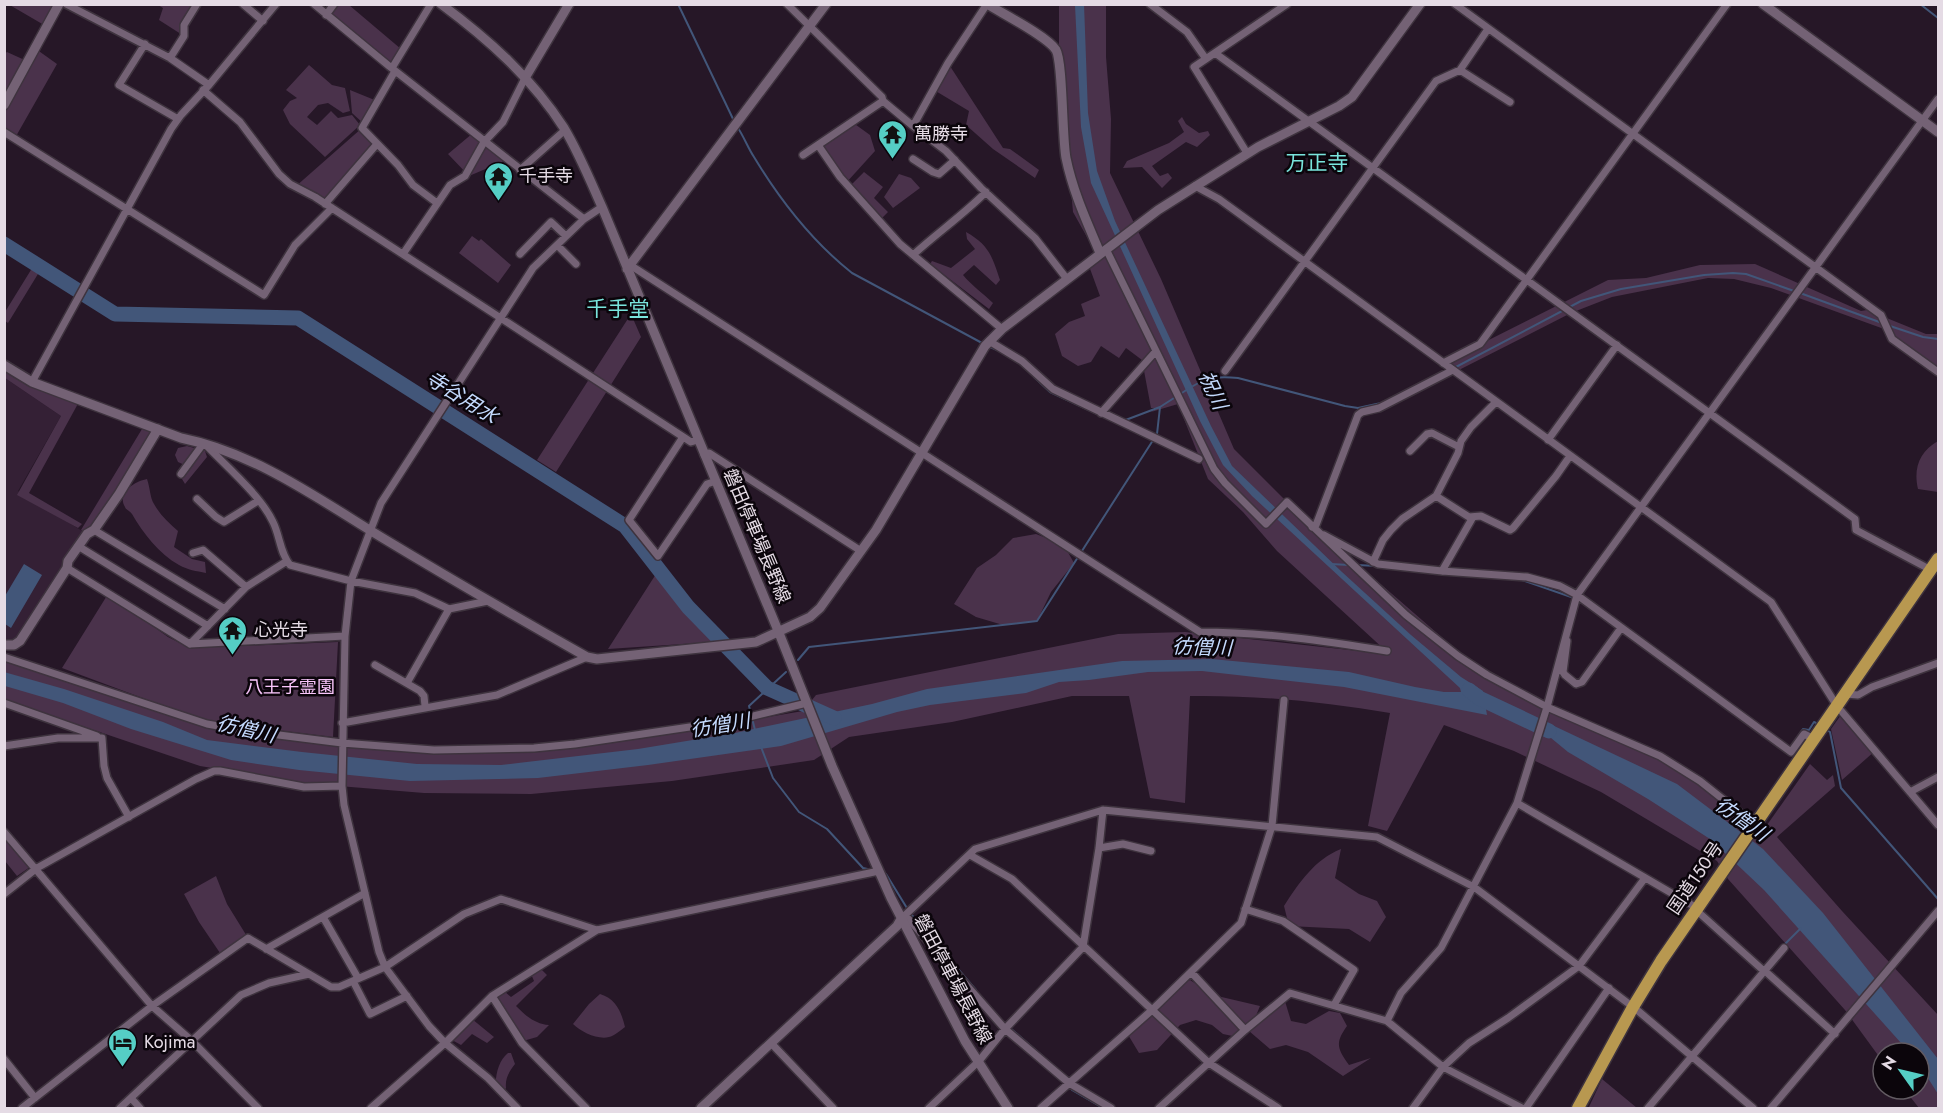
<svg xmlns="http://www.w3.org/2000/svg" width="1943" height="1113" font-family="Jost,'Noto Sans JP',sans-serif">
<style>
.built{fill:#342035}
.green{fill:#4a324b}
.water{fill:#425679}
.lines{fill:none;stroke-linecap:round;stroke-linejoin:round}
.stream{stroke:#425679;stroke-width:2}
.river{stroke:#425679;stroke-width:15}
.street-casing{stroke:#3e333e;stroke-width:10}
.secondary-casing{stroke:#3e333e;stroke-width:12}
.highway-casing{stroke:#3e333e;stroke-width:15}
.street{stroke:#746275;stroke-width:7}
.secondary{stroke:#746275;stroke-width:9}
.highway{stroke:#b89850;stroke-width:12}
.labels{text-anchor:middle;stroke-width:5;stroke-linejoin:round;paint-order:stroke}
.poi-label{font-size:18px;fill:#e5dbe5;stroke:#0b050b;text-anchor:start}
.street-label{font-size:18px;fill:#e5dbe5;stroke:#0b050b}
.park-label{font-size:18px;fill:#f9c5fb;stroke:#0b050b}
.water-label{font-size:20px;font-style:italic;fill:#c4dafe;stroke:#0b050b}
.quarter-label{font-size:21px;fill:#79e4dc;stroke:#0b050b}
</style>
<rect width="100%" height="100%" fill="#261727"/>
<!-- built -->
<path class="built" d="M5 378 61 416 18 491 87 534 20 641H5Z"/>
<!-- green -->
<path class="green" d="M8 4 57 5 44 25Z
M158 5H199L188 16 184 36 159 20 163 8Z
M334 5H349L401 49 392 68 326 15Z
M1059 5H1106V57L1111 119 1110 173 1161 279 1234 449 1292 507 1491 680 1685 771 1767 825 1810 764 1827 780 1833 775 1835 786 1777 837 1842 911 1938 1015V1108H1919L1904 1089H1919V1053H1883V1062L1845 1010 1728 879 1717 861 1601 792 1514 751 1444 725 1387 831 1368 826 1390 713C1324 702 1257 695 1190 696L1185 803 1150 798 1129 696H1072L952 722 849 737 814 760 672 781 531 794 424 793 302 783 200 766 5 700V658L191 716 62 668 108 594 168 637 190 648 338 642 333 737 229 724 311 741 417 749 534 748 678 732 803 711 816 695 1118 634 1185 632 1377 653 1386 651 1277 551 1243 512 1208 479 1178 404 1151 412 1158 408H1151L1142 360 1126 348 1119 358 1101 346 1091 362 1078 366 1062 356 1055 334 1069 322 1085 316 1081 304 1100 296 1089 266 1097 255 1073 212 1059 56Z
M36 49 57 64 15 138 5 132V105L9 98 5 91 4 54 7 52 29 62Z
M948 63 1003 148 1010 149 1039 170 1035 178 993 149 966 125 969 111 934 90Z
M309 65 332 85 345 88 350 111 343 113 328 103 318 105 307 117 317 125 331 111 338 118 352 115 360 125 325 157 290 124 283 110 290 101 297 98 286 90Z
M350 90 377 101 364 124 352 113Z
M1182 117 1186 124 1199 133 1208 131 1210 135 1197 147 1186 142 1152 166 1160 176 1168 173 1172 178 1162 188 1142 167 1123 168 1127 161 1169 143 1184 132 1178 121Z
M852 122 870 135 875 151 846 183 818 145Z
M362 128 377 144 325 204 295 187Z
M473 133 484 142 470 168 487 146 506 159 502 162 469 176 448 154Z
M864 172 883 187 874 198 888 212 879 221 849 187Z
M899 174 911 178 920 188 893 208 884 197Z
M966 232C989 245 992 256 1000 280L996 285 974 265 963 275C972 286 983 293 993 303L989 309 930 264 932 261 951 268 975 249 967 239Z
M472 236 479 241 481 239 511 265 498 283 459 253Z
M1755 264 1861 311 1867 310 1926 334H1938V371L1884 329 1771 288 1734 279 1708 278 1612 297 1594 304 1571 313 1455 372 1443 363 1608 280 1646 278 1700 265Z
M34 265 41 269 8 323 5 321V312Z
M631 314 641 337 556 472 537 460Z
M4 365 80 400 29 493 82 524 78 528 17 495 61 416 5 378Z
M145 424 158 429 121 490 87 534 81 530Z
M1938 441V492L1918 489C1913 468 1920 451 1938 441Z
M187 446 205 451 207 457 185 484 182 479 187 466 178 462 175 455 178 448Z
M147 479C150 487 150 498 154 504 160 515 169 523 178 531L174 547 192 559 205 562 206 573C196 571 188 570 179 565 159 554 143 533 132 514 130 511 126 510 125 507 116 492 136 481 147 479Z
M1036 534 1064 545 1074 563 1051 592 1037 621 1003 625 976 617 954 604 977 568 996 555 1013 538Z
M656 574 713 642 608 649Z
M1843 712 1875 751 1842 780 1831 729Z
M4 839 30 867 17 876 5 861Z
M1341 849 1335 878 1359 894 1377 901 1386 917 1370 942 1349 929 1289 926 1284 906C1299 883 1315 859 1341 849Z
M216 876 227 904 248 938 220 953 199 922 184 894Z
M540 968 547 975 516 1006C526 1016 535 1024 549 1025L537 1037 523 1041 496 997 504 991 511 997 534 981 531 974Z
M1190 980 1213 995 1260 1006 1253 1023 1237 1037 1223 1034 1212 1025 1196 1020 1180 1025 1157 1050 1139 1053 1127 1033 1178 985Z
M600 994C616 999 621 1011 625 1027 621 1030 614 1036 609 1037 598 1040 581 1032 573 1024L589 1004Z
M1284 998 1291 1021 1306 1024 1329 1011 1340 1013 1347 1026C1335 1043 1337 1048 1349 1065L1371 1058 1343 1076 1308 1052 1286 1045 1270 1049 1249 1031Z
M472 1019 494 1037 487 1043 472 1034 461 1045 452 1040Z
M508 1053H511L515 1064C509 1072 505 1078 506 1088L504 1091 496 1086C495 1075 499 1060 508 1053Z
M1602 1079 1637 1108H1591L1589 1107Z"/>
<!-- water -->
<path class="water" d="M1084 4 1088 113 1097 171 1115 221 1211 426 1232 466 1342 572 1411 635 1461 677 1483 691 1487 715 1344 687 1202 671 1148 672 1089 680 1059 682 1026 693 930 705 897 712 781 746 648 765 538 778 410 781 299 770 231 760 131 729 63 703 5 686 4 672 64 689 163 722 207 740 302 752 417 764 501 765 638 749 735 733 872 704 927 689 1122 661 1212 659 1349 672 1415 687 1444 692H1461L1460 688 1252 496 1223 465 1200 421 1091 183 1081 127 1075 5Z
M24 564 42 575 11 628 5 624V596Z
M1512 706 1677 784 1763 849 1823 913 1938 1059V1094L1919 1064V1053H1910L1764 890 1710 839 1648 799 1568 752Z"/>
<g class="lines">
<!-- stream -->
<path class="stream" d="M678 4 734 121
M1920 4 1938 18
M738 128C744 137 748 148 754 157 780 200 813 242 852 273L982 343
M1800 293 1882 323
M1887 325 1923 337 1938 339
M990 347 1004 353
M1454 368 1581 301 1621 289 1704 275 1733 273 1746 274 1794 291
M1034 377 1050 392 1106 418
M1193 386C1208 377 1220 376 1238 378L1345 406 1358 408 1381 403
M1123 421 1160 407 1188 389
M1331 564 1349 565
M1358 565 1376 566
M1472 576 1511 579
M1522 580 1574 598
M798 660 809 647 1037 621 1157 434 1160 407
M1825 729 1830 732 1841 788 1938 899
M755 730 749 706 786 672
M1792 745 1803 729 1809 730 1814 722 1818 724
M761 747 773 778 799 812 827 829 863 868 872 870
M883 873 886 874 910 913 976 990
M1784 945 1801 928
M1010 1028 1069 1079
M1072 1087V1090L1103 1108"/>
<!-- river -->
<path class="river" d="M4 244 115 314 298 318 625 526 688 607 767 688 834 718
M1469 690 1479 698 1549 731"/>
<defs>
<path id="street" d="M66 4 170 58 209 85
M243 4 263 21
M314 4 389 66 584 219
M787 4 882 97 883 101 913 126
M987 4 948 63 913 126 946 151 981 188 1035 238 1067 279
M1150 4 1187 32 1206 59
M1455 4 1881 315 1892 339 1938 372
M326 15 334 4
M145 44 119 85 178 119
M1215 53 1855 519 1856 530 1931 570
M170 58 184 36V25L197 4
M392 68 431 4
M1460 70 1510 102
M395 71 362 128 398 165 413 185 437 203
M203 90 240 122 279 174 290 184 315 197 691 442 698 440
M4 132 264 295 295 245 332 208
M818 145 840 177 900 244 1002 329
M1247 153 1194 67 1287 4
M803 155 883 101
M913 159 933 172 939 174 955 160
M520 170 565 130
M1195 186 1219 199 1771 602 1837 706 1938 825
M325 204 377 144
M557 245 576 264
M1106 249 1214 469 1225 483 1266 524 1287 502 1406 615 1458 656 1487 675 1547 707 1660 756 1700 781 1754 824
M403 254 450 185 465 176 484 142 503 122 525 78
M520 254 551 222 566 236
M913 255C937 233 963 215 986 192
M630 265 1200 632C1263 632 1325 641 1387 651
M989 341 1022 361 1053 389 1199 459
M1443 363 1480 344 1727 4
M1225 371 1436 81 1460 70 1488 29
M32 382 171 129 181 115 209 85 276 4
M1101 413 1156 351
M683 437 629 520 658 556 707 484 716 481
M1548 440 1617 345
M206 445C226 466 261 496 273 522 280 536 280 553 290 565L351 581 415 593 449 609 488 601
M1410 451 1427 434 1432 433 1459 447
M704 455 709 453 861 551
M181 474 203 444
M1436 496 1469 517 1481 516 1510 530 1513 528 1556 476 1570 456
M197 499 216 517 224 522 258 501
M1312 527 1316 525 1358 415 1362 412 1379 408 1453 370
M94 530 225 609
M1324 535 1378 564 1442 571 1527 577 1560 586 1577 595 1791 752 1804 734 1814 739
M78 546 208 626
M193 553 203 550 246 587
M1373 562 1383 540 1391 530 1402 519 1436 496 1458 453 1461 441 1471 427 1496 402
M67 568 190 644 345 636
M1442 571 1473 517
M1567 641 1563 672 1565 675 1576 684 1582 682 1621 628
M190 644 246 587 287 561
M4 657 207 724 247 731 342 743 434 750 534 748 575 744 737 720 807 703
M375 665 420 691 424 696 425 706
M407 683 449 609
M1846 694 1858 695 1872 687 1938 663
M4 703 97 736
M342 723 497 695 587 657
M4 746 58 738H102L104 766 107 778 129 817
M1910 792 1938 777
M1517 803 1697 908
M4 832 152 1006 192 1041 258 1108
M1099 848 1123 844 1151 851
M970 855 1012 879 1209 1063 1278 1108
M4 894 37 868 196 779 214 771H220L304 787 342 786
M1245 909 1283 921 1354 970 1334 1005
M1696 910 1765 972
M905 915 1005 1029 1069 1083 1111 1108
M323 917 358 978
M901 919 975 849 1103 810 1377 837 1474 887 1637 1010 1753 1108
M266 949 365 893
M1765 971 1835 1034
M1191 972 1245 1030
M353 981 370 1014 407 996
M492 996 522 1043 586 1108
M1387 1021 1401 993 1441 948 1517 803 1547 707 1577 595 1938 99
M771 1043 833 1108
M4 1059 35 1098
M131 1098 140 1108
M22 1108 152 1006 248 938 331 987H339L385 967 464 914 501 899 597 930 879 871
M120 1108 241 995 269 983 309 974
M371 1108 445 1043 492 996 597 930
M517 1108 488 1078 445 1043 429 1026 385 967 379 952 344 805 342 786 345 636 351 581 381 503 533 268 584 219 602 207
M929 1108 979 1061 1005 1029 1083 947 1099 848 1103 810
M1041 1108 1151 1011 1241 923 1272 826 1284 700
M1159 1108 1245 1030 1290 993 1387 1021 1443 1067 1522 1108
M1413 1108 1443 1067 1469 1043 1508 1018 1579 966 1645 878
M1526 1108 1609 988
M1648 1108 1784 948
M1771 1108 1938 911"/>
<path id="secondary" d="M441 4C488 39 532 78 564 128 579 153 590 180 602 207L779 633 832 766 891 898 965 1041 1008 1108
M987 4C1003 14 1047 36 1056 50 1063 62 1062 137 1066 158 1073 192 1087 222 1100 253
M1763 4 1938 132
M525 78 569 4
M4 105 59 4
M627 269 826 4
M4 365 32 382 181 438C255 453 317 498 381 537 449 578 518 618 587 657L597 659 756 642 810 617 820 608 876 530 985 346 1002 329 1158 210 1258 147 1339 106 1352 97 1420 4
M4 645H14L20 641 67 568 68 561 87 534 94 530 119 494 158 429
M701 1108 897 926 901 919"/>
<path id="highway" d="M1578 1108 1633 1007 1661 961 1938 559"/>
</defs>
<!-- street casing -->
<use href="#street" class="street-casing"/>
<!-- secondary casing -->
<use href="#secondary" class="secondary-casing"/>
<!-- highway casing -->
<use href="#highway" class="highway-casing"/>
<!-- street -->
<use href="#street" class="street"/>
<!-- secondary -->
<use href="#secondary" class="secondary"/>
<!-- highway -->
<use href="#highway" class="highway"/>
</g>
<!-- icons -->
<defs>
<symbol id="temple-pin" viewBox="-11 -11 22 30"><path d="M0 17L-7.5 6A9.5 9.5 0 1 1 7.5 6Z" fill="#55cec5" stroke="#0b050b"/><path d="M0-6L5-2H3V0L6.5 2.5H4V6H1.5V3h-3V6H-4V2.5H-6.5L-3 0V-2H-5Z" fill="#111"/></symbol>
<symbol id="hotel-pin" viewBox="-11 -11 22 30"><path d="M0 17L-7.5 6A9.5 9.5 0 1 1 7.5 6Z" fill="#55cec5" stroke="#0b050b"/><path d="M-6-4.5h1.5V1H6V5H4.5V3h-9V5H-6ZM-4 0a1.8 1.8 0 1 1 3.6 0ZM.5 0V-2.5h3Q6-2.5 6 0Z" fill="#111"/></symbol>
</defs>
<g fill-rule="evenodd">
<use href="#temple-pin" x="876" y="118" width="33" height="45"/>
<use href="#temple-pin" x="482" y="160" width="33" height="45"/>
<use href="#temple-pin" x="216" y="614" width="33" height="45"/>
<use href="#hotel-pin" x="106" y="1026" width="33" height="45"/>
</g>
<g class="labels">
<!-- poi labels -->
<g class="poi-label">
<text x="914" y="140">萬勝寺</text>
<text x="519" y="182">千手寺</text>
<text x="254" y="636">心光寺</text>
<text x="144" y="1048">Kojima</text>
</g>
<!-- street labels -->
<g class="street-label">
<text transform="translate(757 536) rotate(67)" y="6">磐田停車場長野線</text>
<text transform="translate(1695 878) rotate(-56)" y="6">国道150号</text>
<text transform="translate(953 979) rotate(62)" y="6">磐田停車場長野線</text>
</g>
<!-- park labels -->
<g class="park-label">
<text x="290" y="693">八王子霊園</text>
</g>
<!-- water labels -->
<g class="water-label">
<text transform="translate(1213 390) rotate(65)" y="7">祝川</text>
<text transform="translate(462 397) rotate(32)" y="7">寺谷用水</text>
<text transform="translate(1202 647) rotate(2)" y="7">彷僧川</text>
<text transform="translate(720 725) rotate(-9)" y="7">彷僧川</text>
<text transform="translate(246 729) rotate(13)" y="7">彷僧川</text>
<text transform="translate(1742 819) rotate(35)" y="7">彷僧川</text>
</g>
<!-- quarter labels -->
<g class="quarter-label">
<text x="1317" y="170">万正寺</text>
<text x="618" y="316">千手堂</text>
</g>
</g>
<!-- border -->
<rect width="1943" height="1113" fill="none" stroke="#e5dbe5" stroke-width="12"/>
<!-- north arrow -->
<g transform="translate(1901 1071) rotate(304)"><circle r="28" fill="#0b050b" stroke="#625b62" stroke-width="1.5"/>
<path d="M0-4.5L10 22L0 15L-10 22Z" fill="#55cec5"/>
<text y="-9" font-size="16" font-weight="bold" text-anchor="middle" fill="#e5dbe5">N</text>
</g>
</svg>
